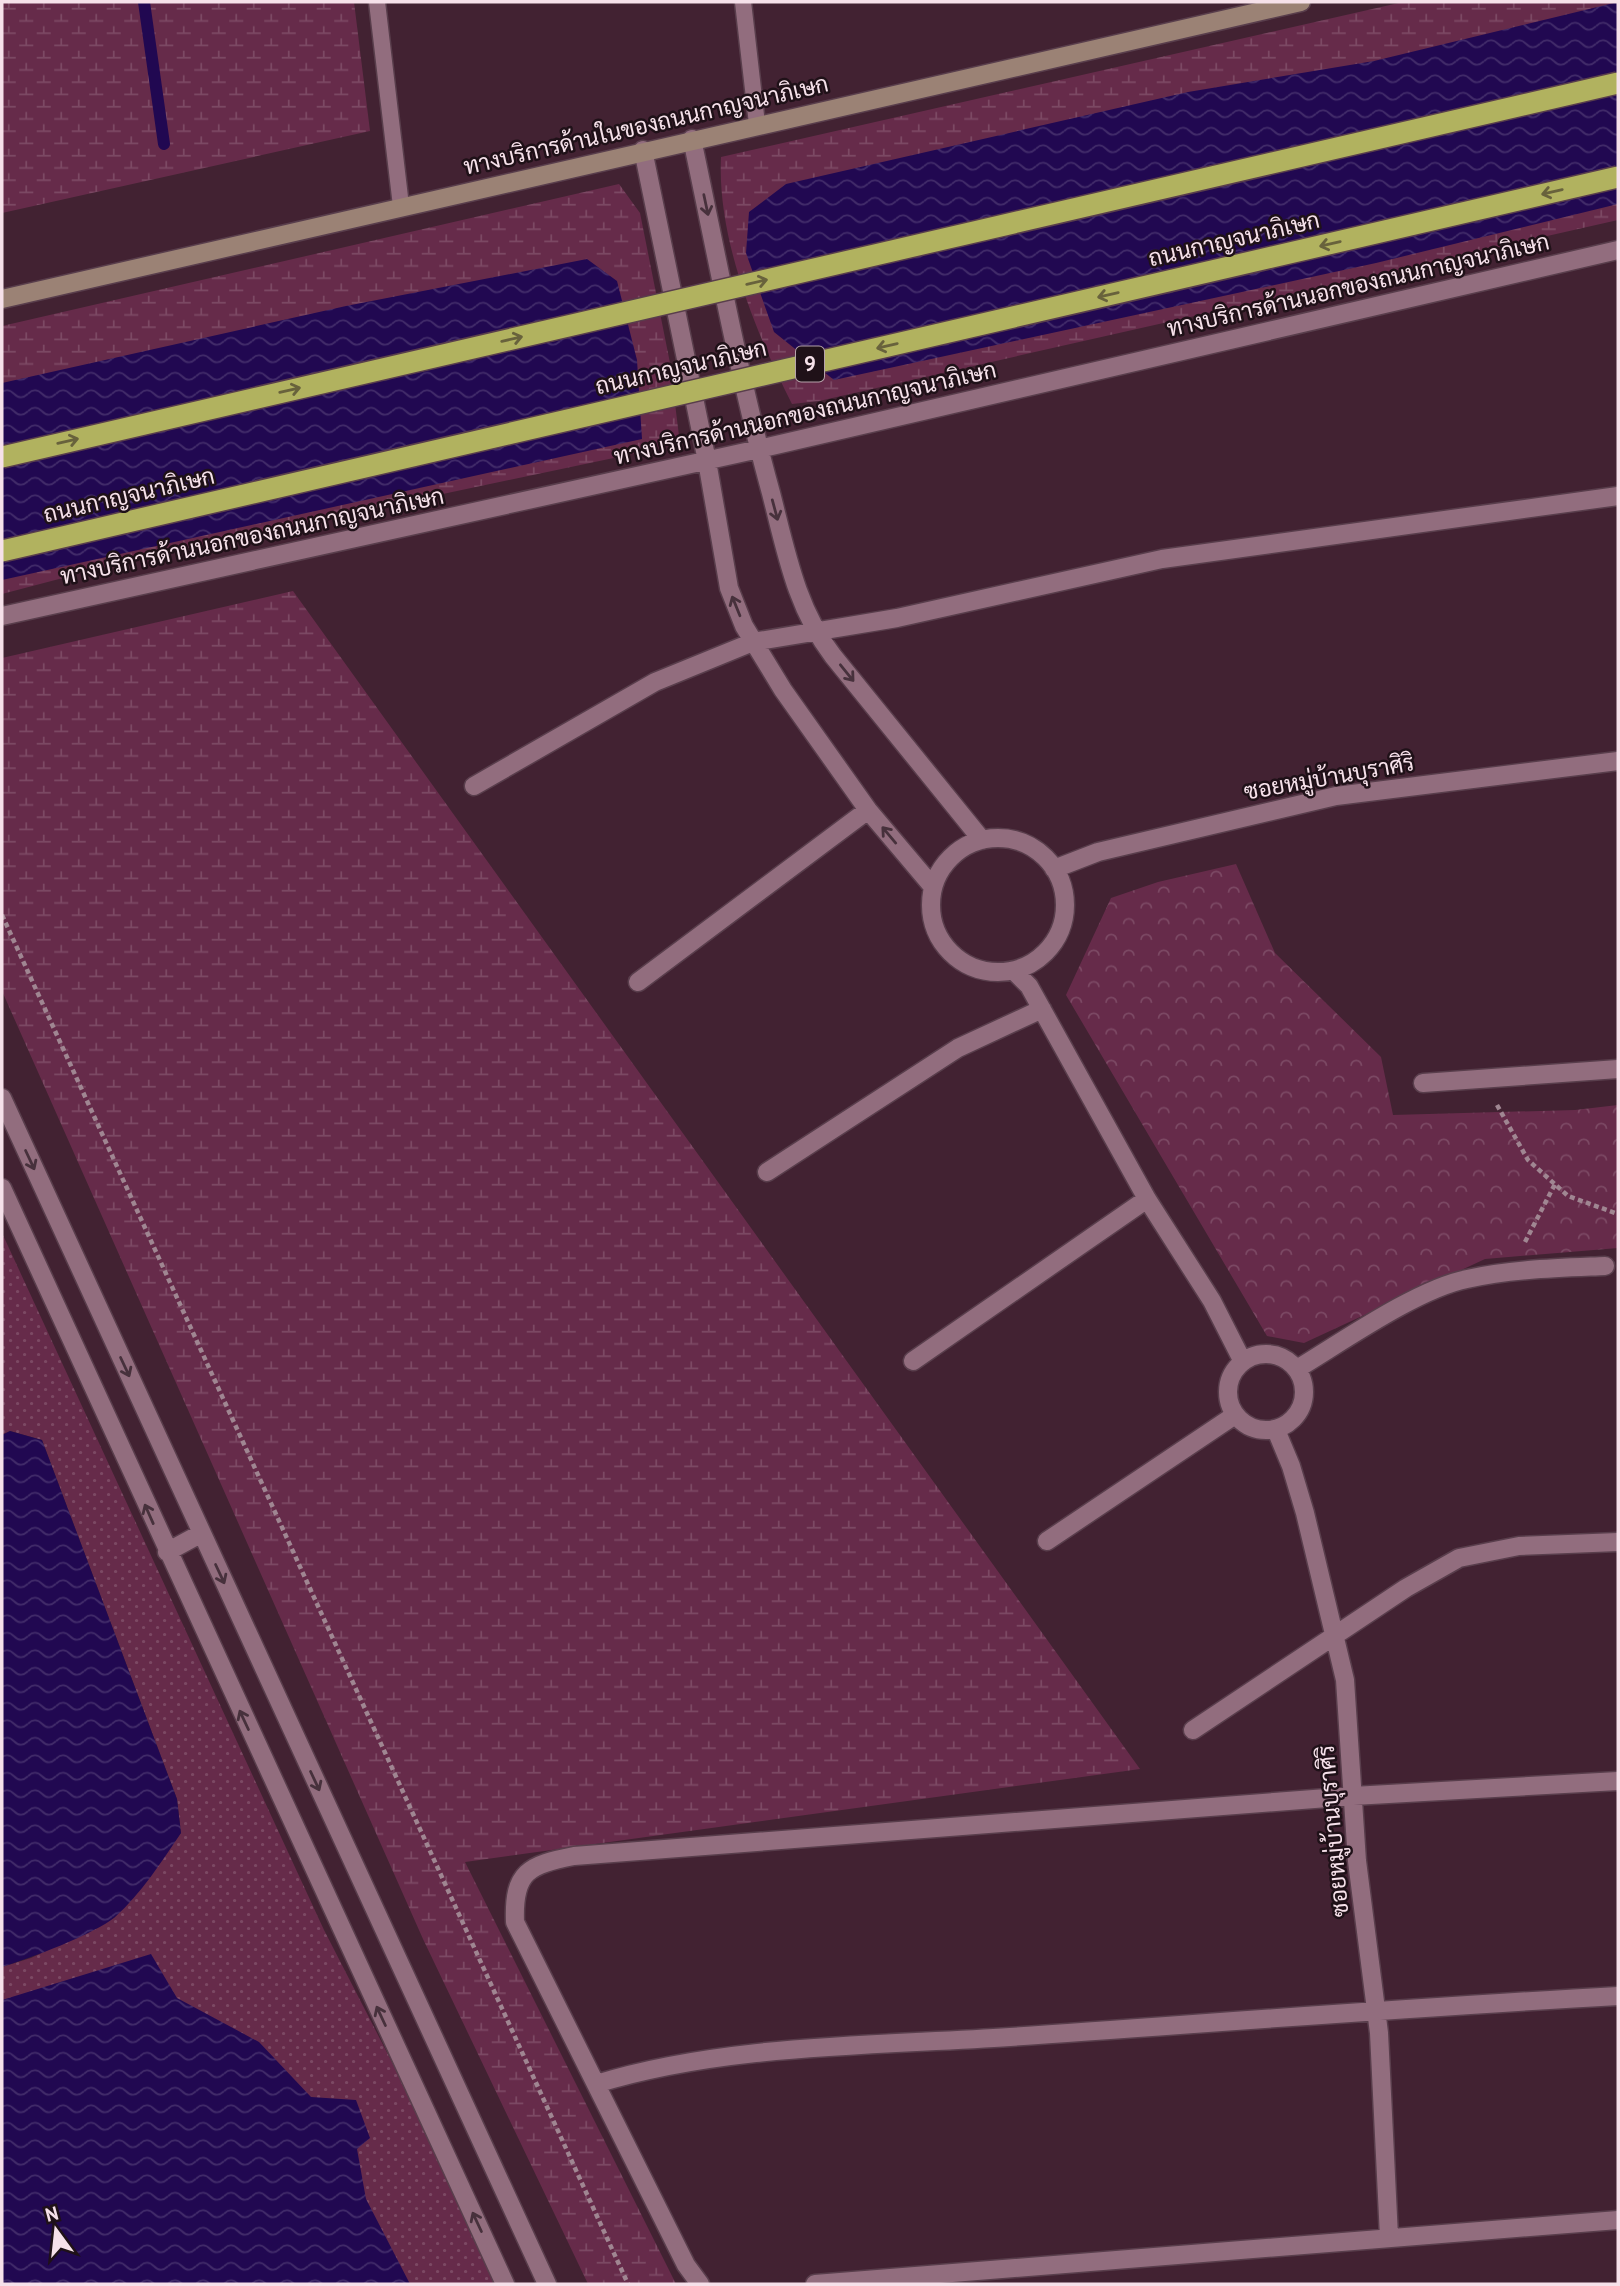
<svg xmlns="http://www.w3.org/2000/svg" width="1620" height="2286" font-family="'PT Sans',Sarabun,sans-serif">
<style>
.grass{fill:url(#grass-dots)}
.wetland{fill:url(#wetland-marsh)}
.park{fill:url(#park-crowns)}
.water{fill:url(#water-waves)}
.lines{fill:none;stroke-linecap:round;stroke-linejoin:round}
.stream{stroke:#210851;stroke-width:12}
.lane-casing{stroke:#593e4c;stroke-width:19}
.street-casing{stroke:#593e4c;stroke-width:21}
.secondary-casing{stroke:#593e4c;stroke-width:21}
.path{stroke:#a08692;stroke-width:4.5;stroke-dasharray:5 3.5;stroke-linecap:butt}
.lane{stroke:#926d7e;stroke-width:16}
.street{stroke:#926d7e;stroke-width:18}
.secondary{stroke:#9b8275;stroke-width:18}
.highway-bridge-casing{stroke:#593e4c;stroke-width:24;stroke-linecap:butt}
.highway-bridge{stroke:#b1b25f;stroke-width:21}
.oneway{stroke:#68623c}
.oneway2{stroke:#47313c}
.labels{text-anchor:middle;stroke-width:5;stroke-linejoin:round;paint-order:stroke}
.shield{fill:#1f1118;stroke:#b6a3ab;stroke-width:2}
.shield-label{font-size:21px;font-weight:bold;fill:#f6e1ea}
.street-label{font-size:23px;fill:#f6e1ea;stroke:#1f1118}
</style>
<defs>
<pattern id="grass-dots" width="8" height="8" patternUnits="userSpaceOnUse" patternTransform="scale(1.75)"><rect width="8" height="8" fill="#662b4a"/><path d="M2 2h.1M6 6h.1" fill="none" stroke="#7c4964" stroke-width="1.8" stroke-linecap="round"/></pattern>
<pattern id="wetland-marsh" width="20" height="14" patternUnits="userSpaceOnUse" patternTransform="scale(1.75)"><rect width="20" height="14" fill="#662b4a"/><path d="M1 5h8M5 5V1M11 12h8M15 12V8" fill="none" stroke="#7c4964"/></pattern>
<pattern id="park-crowns" width="20" height="18" patternUnits="userSpaceOnUse" patternTransform="scale(1.75)"><rect width="20" height="18" fill="#662b4a"/><path d="M2 6a3 3 0 1 1 6 0M12 15a3 3 0 1 1 6 0" fill="none" stroke="#7c4964"/></pattern>
<pattern id="water-waves" width="16" height="10" patternUnits="userSpaceOnUse" patternTransform="scale(1.75)"><rect width="16" height="10" fill="#210851"/><path d="M0 5q4-4 8 0t8 0" fill="none" stroke="#422c6a"/></pattern>
</defs>
<rect width="100%" height="100%" fill="#422232"/>
<!-- grass -->
<path class="grass" d="M2 1233 324 1930 506 2284H2V1967L31 1958 114 1918 181 1833 177 1799 42 1440 10 1431 2 1435Z"/>
<!-- wetland -->
<path class="wetland" d="M2 2H354L370 131 2 213Z
M1403 2H1618V220L819 401 792 404C756 333 717 239 721 157Z
M619 184 640 213 670 363 680 444 135 559 2 594V326Z
M293 591 1140 1769 465 1862 676 2284H588L423 1939 2 991V658Z"/>
<!-- park -->
<path class="park" d="M1236 864 1275 953 1381 1057 1393 1115 1575 1110 1618 1105V1248L1485 1259 1304 1343 1267 1336 1066 995 1111 898 1158 882Z"/>
<!-- water -->
<path class="water" d="M1618 2V204L1376 263 834 380 774 332 746 253 749 212 786 184 1188 92 1374 61Z
M587 259 617 281 637 360 642 439 2 580V383L346 306Z
M10 1431 42 1440 177 1799 181 1833C162 1861 141 1894 115 1917 95 1934 28 1959 2 1967V1435Z
M151 1954 177 1998 259 2042 311 2097 356 2100 370 2138 357 2149 366 2199 410 2284H2V2000Z"/>
<g class="lines">
<!-- stream -->
<path class="stream" d="M144 2 164 144"/>
<defs>
<path id="lane" d="M377 2 401 206
M743 2 757 124"/>
<path id="street" d="M692 139C717 257 739 377 771 493 786 551 796 608 833 656L982 840
M643 150 707 461 729 588 744 626 783 690 868 810 933 887
M2 616 759 449 1618 250
M474 786 655 682 753 642 897 618 1162 559 1618 496
M931 905a67 67 0 1 1 134 0a67 67 0 1 1-134 0Z
M1054 869 1098 852 1336 796 1618 761
M1014 971 1029 986 1147 1199 1212 1301 1243 1362
M638 982 868 810
M1423 1083 1618 1069
M2 1098 547 2284
M767 1172 958 1048 1042 1009
M2 1188 505 2284
M1228 1392a38 38 0 1 1 76 0a38 38 0 1 1-76 0Z
M913 1361 1147 1199
M1297 1369C1342 1342 1417 1289 1467 1279 1512 1269 1559 1268 1605 1266
M1276 1430 1291 1466 1305 1513 1345 1680 1357 1861 1379 2033 1389 2237
M1047 1541 1235 1415
M167 1552 202 1533
M1193 1730 1406 1588 1459 1558 1519 1546 1618 1542
M596 2084C725 2044 875 2046 1010 2037 1213 2023 1415 2007 1618 1996
M700 2284 686 2265 515 1922C513 1871 529 1865 574 1856L1353 1796 1618 1781
M815 2284 1618 2220"/>
<path id="secondary" d="M2 299 1301 2"/>
</defs>
<!-- lane casing -->
<use href="#lane" class="lane-casing"/>
<!-- street casing -->
<use href="#street" class="street-casing"/>
<!-- secondary casing -->
<use href="#secondary" class="secondary-casing"/>
<!-- path -->
<path class="path" d="M2 915 628 2284
M1497 1105 1528 1160 1568 1196 1618 1214
M1525 1242 1555 1184"/>
<!-- lane -->
<use href="#lane" class="lane"/>
<!-- street -->
<use href="#street" class="street"/>
<!-- secondary -->
<use href="#secondary" class="secondary"/>
<defs>
<path id="highway-bridge" d="M2 457 1618 83
M2 551 1618 177"/>
</defs>
<!-- highway-bridge casing -->
<use href="#highway-bridge" class="highway-bridge-casing"/>
<!-- highway-bridge -->
<use href="#highway-bridge" class="highway-bridge"/>
</g>
<!-- one-way arrows -->
<defs><path id="oneway-shaft" d="M-6 0H5M1.5-3L5.5 0L1.5 3" fill="none" stroke-width="1.6" stroke-linecap="round" stroke-linejoin="round" transform="scale(1.75)"/></defs>
<g class="oneway">
<use href="#oneway-shaft" transform="translate(1552 192) rotate(167)"/>
<use href="#oneway-shaft" transform="translate(1330 244) rotate(167)"/>
<use href="#oneway-shaft" transform="translate(757 282) rotate(-13)"/>
<use href="#oneway-shaft" transform="translate(1108 295) rotate(167)"/>
<use href="#oneway-shaft" transform="translate(512 339) rotate(-13)"/>
<use href="#oneway-shaft" transform="translate(887 346) rotate(167)"/>
<use href="#oneway-shaft" transform="translate(290 390) rotate(-13)"/>
<use href="#oneway-shaft" transform="translate(68 441) rotate(-13)"/>
</g>
<g class="oneway2">
<use href="#oneway-shaft" transform="translate(706 205) rotate(78)"/>
<use href="#oneway-shaft" transform="translate(775 510) rotate(75)"/>
<use href="#oneway-shaft" transform="translate(736 606) rotate(-112)"/>
<use href="#oneway-shaft" transform="translate(847 673) rotate(51)"/>
<use href="#oneway-shaft" transform="translate(889 835) rotate(-130)"/>
<use href="#oneway-shaft" transform="translate(30 1160) rotate(65)"/>
<use href="#oneway-shaft" transform="translate(125 1367) rotate(65)"/>
<use href="#oneway-shaft" transform="translate(149 1514) rotate(-114)"/>
<use href="#oneway-shaft" transform="translate(220 1574) rotate(65)"/>
<use href="#oneway-shaft" transform="translate(244 1720) rotate(-115)"/>
<use href="#oneway-shaft" transform="translate(315 1781) rotate(65)"/>
<use href="#oneway-shaft" transform="translate(381 2016) rotate(-115)"/>
<use href="#oneway-shaft" transform="translate(477 2222) rotate(-115)"/>
</g>
<g class="labels">
<!-- shield labels -->
<rect class="shield" x="796" y="346.5" width="28" height="35" rx="5"/>
<g class="shield-label">
<text x="810" y="371">9</text>
</g>
<!-- street labels -->
<g class="street-label">
<text transform="translate(646 125) rotate(-13)" y="8">ทางบริการด้านในของถนนกาญจนาภิเษก</text>
<text transform="translate(1234 239) rotate(-13)" y="8">ถนนกาญจนาภิเษก</text>
<text transform="translate(1358 285) rotate(-13)" y="8">ทางบริการด้านนอกของถนนกาญจนาภิเษก</text>
<text transform="translate(681 367) rotate(-13)" y="8">ถนนกาญจนาภิเษก</text>
<text transform="translate(805 413) rotate(-13)" y="8">ทางบริการด้านนอกของถนนกาญจนาภิเษก</text>
<text transform="translate(129 495) rotate(-13)" y="8">ถนนกาญจนาภิเษก</text>
<text transform="translate(252 536) rotate(-12)" y="8">ทางบริการด้านนอกของถนนกาญจนาภิเษก</text>
<text transform="translate(1329 777) rotate(-10)" y="8">ซอยหมู่บ้านบุราศิริ</text>
<text transform="translate(1333 1831) rotate(-95)" y="8">ซอยหมู่บ้านบุราศิริ</text>
</g>
</g>
<!-- border -->
<rect width="1620" height="2286" fill="none" stroke="#f6e1ea" stroke-width="7"/>
<!-- north arrow -->
<g transform="translate(56 2230) rotate(345)" stroke="#1f1118" stroke-width="5" paint-order="stroke">
<path d="M0-5L12 26L0 18L-12 26Z" fill="#f6e1ea"/>
<text y="-10" font-size="19" font-weight="bold" text-anchor="middle" fill="#f6e1ea">N</text>
</g>
</svg>
